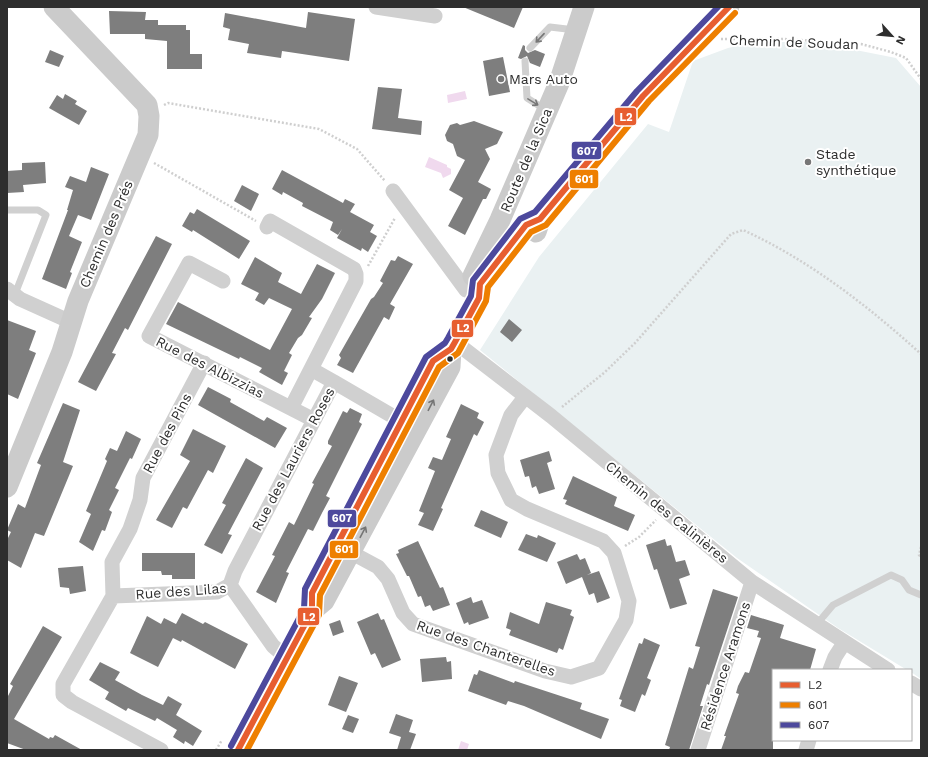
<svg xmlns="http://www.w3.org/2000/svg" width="928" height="757" font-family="'Work Sans',sans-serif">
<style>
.green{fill:#eaf1f2}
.water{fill:#f0d9ee}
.building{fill:#7e7e7e}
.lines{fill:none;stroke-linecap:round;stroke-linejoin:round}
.path{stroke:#cfcfcf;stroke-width:2.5;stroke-dasharray:2 2;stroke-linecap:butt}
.lane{stroke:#d0d0d0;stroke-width:7}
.street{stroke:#d0d0d0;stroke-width:15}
.secondary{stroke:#cbcbcb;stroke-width:21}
.bus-1-casing{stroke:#fff;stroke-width:9}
.bus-2-casing{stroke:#fff;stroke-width:9}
.bus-3-casing{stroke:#fff;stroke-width:9}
.bus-1{stroke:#e75e30;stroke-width:6}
.bus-2{stroke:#ee7f00;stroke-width:6}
.bus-3{stroke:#4d499d;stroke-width:6}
.oneway{stroke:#777}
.oneway2{stroke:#757575}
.poi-dot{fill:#777;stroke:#fff;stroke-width:1.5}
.bus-dot{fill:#2e2e2e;stroke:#fff;stroke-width:1.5}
.labels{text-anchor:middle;stroke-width:4;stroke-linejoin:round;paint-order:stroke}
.street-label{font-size:14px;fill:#2e2e2e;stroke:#fff}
.poi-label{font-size:14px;fill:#2e2e2e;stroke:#fff;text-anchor:start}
.line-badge{stroke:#fff;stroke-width:1.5}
.badge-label{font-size:11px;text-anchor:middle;font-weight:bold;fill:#fff}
</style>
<rect width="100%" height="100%" fill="#fff"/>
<!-- green -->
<path class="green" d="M754 42H815L896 58 921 87V679L911 672V670H907L838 628 737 558 480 350 539 257 648 124 669 132 693 61 728 48Z"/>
<!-- water -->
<path class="water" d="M465 91 467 99 448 103 447 95Z
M429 157 447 165V167L451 169V174L443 178 441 173 425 167Z
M461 741 469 744 467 750H458Z"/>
<!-- building -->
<path class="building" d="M463 7H523L514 28Z
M109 11 146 12 145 20H158V25H186V30H190V54H202V69H167V41L145 39V34H110Z
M308 12 355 19 349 61 282 51 281 58 247 53 249 44 228 40 230 29 223 27 225 13 306 28Z
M523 45 525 46V50L528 53 535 50 545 54 540 67 530 63 527 56 521 59 518 58Z
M50 50 64 56 59 67 45 62Z
M503 57 510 92 489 96 483 61Z
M378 87 402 89 398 118 422 121 421 135 372 129Z
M65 94 77 101 75 104 87 111 79 125 49 108 57 95 63 99Z
M474 121 503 132 497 144 485 149 490 159 478 182 491 189 486 199H483L465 235 448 226 463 198 449 190 465 160 457 156 453 144 447 141 445 135 450 125 457 123 460 125Z
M45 162 46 183 23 185 24 192 7 193V171L22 170V163Z
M91 167 109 174 91 220 78 215 69 236 82 242 70 272 72 273 66 289 42 279 68 210H67L73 190 65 187 70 176 86 182Z
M282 170 343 203 345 199 355 204 350 212 374 225 370 232 377 236 368 252 362 248 361 251 337 238 342 229 338 235 330 230 333 222 302 206 303 203 283 192 282 195 272 189Z
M242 185 259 194 251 211 234 201Z
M197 209 250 241 239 259 193 230 192 232 182 226 190 212 194 214Z
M156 236 172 244 128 330 125 328 112 353 116 354 96 391 78 382Z
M398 256 413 264 390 304 395 307 389 320 384 317 353 373 337 365 341 358 339 355 371 299 374 297 383 283 380 281 391 260 395 261Z
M255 257 282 273 278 282 301 294 317 264 335 273 322 299 309 317 312 318 302 335 298 338 289 353 292 355 284 371 288 373 282 385 259 372 262 368 240 357 239 359 166 324 178 302 270 350 292 309 269 298 264 305 255 300 259 293 241 284Z
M509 319 522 330 512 342 500 332Z
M7 320 36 331 29 350 36 353 18 399 7 394Z
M208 387 231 399 230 402 264 421 267 417 287 428 275 448 198 405Z
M63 403 80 410 63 462 73 466 44 536 35 533 21 568 7 560V540L11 532 7 530 18 504 25 508 41 465 37 463Z
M461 404 479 413 477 418 484 422 477 436 474 434 441 508 443 509 433 531 418 525 424 513 419 511 435 471 428 468 433 457 442 460 451 439 446 437Z
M350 408 362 414 359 422 362 424 326 496 330 498 322 513 313 531 308 529 286 572 289 573 276 603 256 592 275 556 272 555 289 522 294 525 314 484 312 483 332 446 328 444V441L343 411 347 413Z
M193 429 226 446 213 473 208 470 187 509 183 507 172 528 156 520 190 461 180 455Z
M126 431 141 439 132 459 130 458 115 488 119 490 109 510 112 512 105 531 102 530 93 551 79 542 91 514 86 511 107 461 105 459 110 448 117 451Z
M549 451 552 461 547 463 555 489 539 494 536 486 532 488 529 476 525 477 520 460Z
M246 458 263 468 228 534 232 535 222 554 204 545 226 505 222 503Z
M573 476 617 497 614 506 635 515 628 531 565 504 567 500 563 499Z
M481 510 508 522 501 538 474 526Z
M526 534 537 538 538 535 556 543 547 562 518 550Z
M665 539 667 546 671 545 676 562 685 560 690 575 679 579 687 604 670 609 657 569 654 570 646 545Z
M418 541 440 588 443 587 450 605 433 611 430 605 425 607 421 596 418 597 409 576H407L396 554 399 553 398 550Z
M142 553H195V579H172V575H162L161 571H142Z
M577 554 580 560 585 558 591 573 587 575 599 571 610 598 597 603 594 593 589 595 582 577 566 584 557 562Z
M83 566 86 591 70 594 69 588 60 587 58 568Z
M713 589 738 597 709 685 707 684 700 706H703L689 750H669L670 747 665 745 689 667 693 669 700 647 695 646Z
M471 597 473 603 482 600 489 618 469 625 468 622 464 624 456 603Z
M546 602 572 610 570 615 574 617 563 650 559 648 557 653 509 635 511 630 506 628 510 612 539 624Z
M182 613 203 624 205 622 248 644 235 669 182 640 181 642 173 638 158 667 130 653 147 616 161 624 164 618 176 624Z
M378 613 381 620 384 619 401 660 382 668 375 653 371 655 357 622Z
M751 615 784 625 780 638 816 649 810 670H773V750H721L726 736H724L739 694 736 693 738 686 745 672 749 673 761 638 757 637 759 631 747 628Z
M340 620 344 632 333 636 329 624Z
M43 626 62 637 14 719 49 739 50 737 53 738 55 735 82 750H26L7 743V698L13 686 10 684Z
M644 638 660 645 647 678 651 680 645 696 642 694 635 712 620 706 622 700 619 699 639 643 642 644Z
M446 657 447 662 451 661 452 679 422 682 420 659Z
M100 662 120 672 115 680 142 695 163 705 168 696 182 704 176 715 202 731 193 746 185 741 184 744 173 737 177 730 157 718 155 721 128 708 126 711 105 699 109 692 89 680Z
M479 670 514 683 515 681 582 703 580 709 609 719 601 739 524 706 508 701 506 705 468 691 474 674 477 675Z
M339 676 358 683 346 712 328 705Z
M396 714 413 720 409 732 416 734 410 750H397L401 737 389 733Z
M348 715 359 719 353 733 342 729Z"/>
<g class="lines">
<!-- path -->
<path class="path" d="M721 39H784L861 44 891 52 906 58 921 79
M164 105 168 103 319 129 357 149 385 181
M154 163 256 221
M368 266 395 218
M562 407 605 372 635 343 731 234 743 230C809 260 868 306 921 354
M625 546 639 537 656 520
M921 547 919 555 921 557
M216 750 222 740"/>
<!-- lane -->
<path class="lane" d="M530 48 550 27 575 30
M525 61 527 98 546 110
M7 210H38L46 215 15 294
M817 624 833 605 891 575 902 580 909 590 921 595"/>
<!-- street -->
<path class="street" d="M376 7 435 16
M393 191 466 290
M267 227 270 221 354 269 356 274V281L311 369 334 382
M223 281 189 263 149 336 314 420
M7 289 20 299 71 322
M455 342 551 416 752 582 888 670
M291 408 311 369
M352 553 378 567 388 579 403 613 413 624 545 671 571 677 599 668 626 620 629 601 614 553 603 541 527 509 511 500 498 473 496 455 511 415 525 397
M230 585 235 571 334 382 401 421
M113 596 217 592 230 585 273 646 287 658
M830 670 835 657 844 643
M911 683 921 689
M161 750 72 702 63 695V684L113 596 112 562 130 529 140 500 143 478 204 363
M698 750 752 582
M806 750 809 740"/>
<!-- secondary -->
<path class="secondary" d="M536 232C542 210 562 193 576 175 624 117 674 59 729 7
M473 276 500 220 559 83 584 7
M7 487 62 352 78 301 148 135 149 116 147 105 54 7
M312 611V593L336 544 433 361 451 349 455 342 479 298 480 284 526 225 540 219
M238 750 312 611 324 601 450 367 451 349"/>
<defs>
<path id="bus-1" d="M238 750 312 611V593L433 361 451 349 455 342 479 298 480 284 526 225 540 219 643 96 729 7"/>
<path id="bus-2" d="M247 750 319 615 320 595 439 367 458 353 486 301 488 287 531 232 546 225 649 101 735 13"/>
<path id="bus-3" d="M231 746 304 609 305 589 426 357 445 343 448 338 471 296 473 280 520 219 535 212 637 91 718 7"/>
</defs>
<!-- bus-1 casing -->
<use href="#bus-1" class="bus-1-casing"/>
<!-- bus-2 casing -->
<use href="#bus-2" class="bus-2-casing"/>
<!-- bus-3 casing -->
<use href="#bus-3" class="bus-3-casing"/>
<!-- bus-1 -->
<use href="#bus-1" class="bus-1"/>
<!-- bus-2 -->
<use href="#bus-2" class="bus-2"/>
<!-- bus-3 -->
<use href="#bus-3" class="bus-3"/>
</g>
<!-- one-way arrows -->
<defs><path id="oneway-shaft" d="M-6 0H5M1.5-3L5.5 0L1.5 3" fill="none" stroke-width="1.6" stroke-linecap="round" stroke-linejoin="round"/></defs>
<g class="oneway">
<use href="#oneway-shaft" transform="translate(540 38) rotate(133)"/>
<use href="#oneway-shaft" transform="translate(533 102) rotate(31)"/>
</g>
<g class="oneway2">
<use href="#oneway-shaft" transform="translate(431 405) rotate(-63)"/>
<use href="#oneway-shaft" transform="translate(363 532) rotate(-62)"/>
</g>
<!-- markers -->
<g class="poi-dot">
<circle cx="501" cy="79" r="4"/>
<circle cx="808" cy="162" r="4"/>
</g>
<circle class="bus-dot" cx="450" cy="359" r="3.5"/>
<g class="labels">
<!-- street labels -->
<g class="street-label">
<text transform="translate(794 42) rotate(2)" y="5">Chemin de Soudan</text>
<text transform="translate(526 160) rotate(-67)" y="5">Route de la Sica</text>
<text transform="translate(106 234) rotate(-67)" y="5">Chemin des Prés</text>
<text transform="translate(210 367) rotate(27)" y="5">Rue des Albizzias</text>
<text transform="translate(167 433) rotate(-62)" y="5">Rue des Pins</text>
<text transform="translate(293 459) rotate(-62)" y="5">Rue des Lauriers Roses</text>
<text transform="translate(667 512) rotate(39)" y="5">Chemin des Calinières</text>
<text transform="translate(181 591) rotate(-4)" y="5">Rue des Lilas</text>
<text transform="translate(486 648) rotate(19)" y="5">Rue des Chanterelles</text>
<text transform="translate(725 666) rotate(-72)" y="5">Résidence Aramons</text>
</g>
<!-- poi labels -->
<g class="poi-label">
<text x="509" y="84">Mars Auto</text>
<text x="816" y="159">Stade<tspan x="816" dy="16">synthétique</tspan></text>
</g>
</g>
<g class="line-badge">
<rect x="614" y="107" width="23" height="19" rx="4" fill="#e75e30"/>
<rect x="571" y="141" width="31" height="19" rx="4" fill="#4d499d"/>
<rect x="569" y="169" width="30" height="20" rx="4" fill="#ee7f00"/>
<rect x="451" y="319" width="23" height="19" rx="4" fill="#e75e30"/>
<rect x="327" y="509" width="30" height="19" rx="4" fill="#4d499d"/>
<rect x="329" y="540" width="30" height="19" rx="4" fill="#ee7f00"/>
<rect x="297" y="607" width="23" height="19" rx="4" fill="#e75e30"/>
</g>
<g class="badge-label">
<text x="626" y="121">L2</text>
<text x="587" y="155">607</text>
<text x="584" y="183">601</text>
<text x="463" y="332">L2</text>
<text x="342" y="522">607</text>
<text x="344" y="553">601</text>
<text x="309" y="621">L2</text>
</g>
<!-- border -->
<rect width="928" height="757" fill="none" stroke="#2e2e2e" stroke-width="16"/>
<!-- legend -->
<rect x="772" y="669" width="140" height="72" fill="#ffffff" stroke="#ababab"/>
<rect x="780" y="682" width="20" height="6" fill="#e75e30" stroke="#ababab"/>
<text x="808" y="689" font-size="12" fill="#2e2e2e">L2</text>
<rect x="780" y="702" width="20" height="6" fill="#ee7f00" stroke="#ababab"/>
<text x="808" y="709" font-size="12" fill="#2e2e2e">601</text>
<rect x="780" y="722" width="20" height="6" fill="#4d499d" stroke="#ababab"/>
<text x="808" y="729" font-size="12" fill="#2e2e2e">607</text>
<!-- north arrow -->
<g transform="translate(892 36) rotate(117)" stroke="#ffffff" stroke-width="3" paint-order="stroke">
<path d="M0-3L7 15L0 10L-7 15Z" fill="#2e2e2e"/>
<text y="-6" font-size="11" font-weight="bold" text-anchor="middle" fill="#2e2e2e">N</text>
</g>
</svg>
